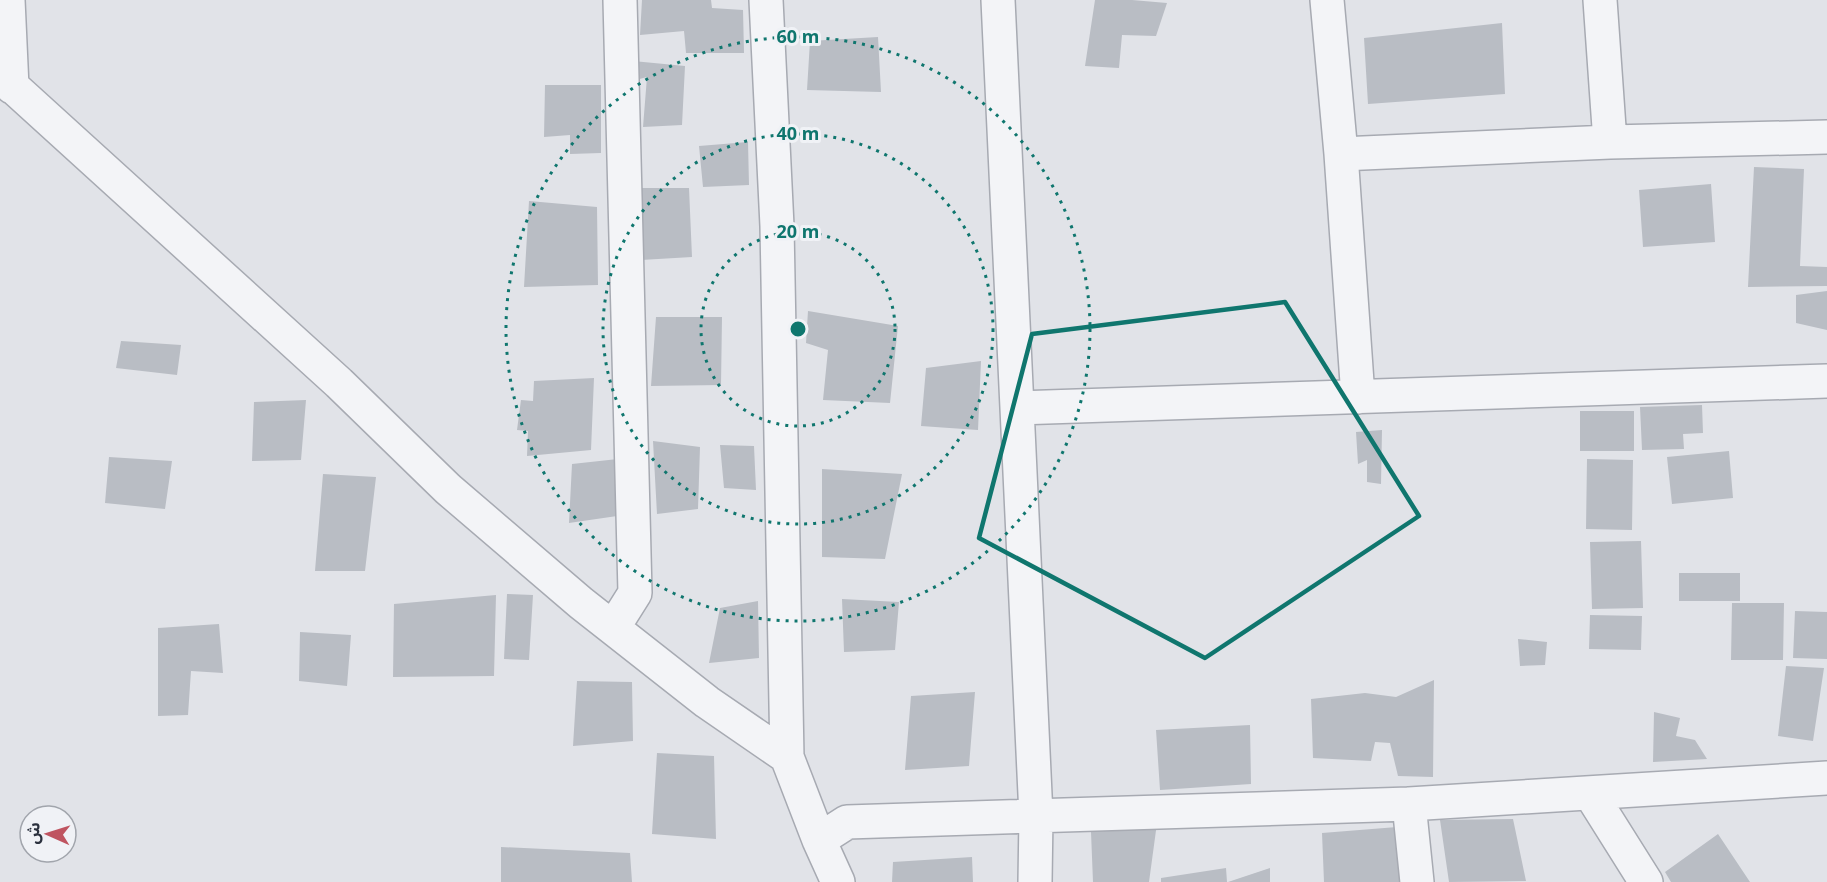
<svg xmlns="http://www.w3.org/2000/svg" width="1827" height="882" font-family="'Noto Sans','Noto Sans Arabic',sans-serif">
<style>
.building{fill:#b9bdc4}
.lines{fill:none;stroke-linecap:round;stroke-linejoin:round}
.minor-casing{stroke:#a7aab2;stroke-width:36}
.minor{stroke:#f3f4f7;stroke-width:33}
.marked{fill:none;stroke:#0f766e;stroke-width:4.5;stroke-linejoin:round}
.ring{fill:none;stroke:#0f766e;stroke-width:3;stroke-dasharray:3 6}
.centre{fill:#0f766e;stroke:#f0f2f6;stroke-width:3}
.ring-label{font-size:18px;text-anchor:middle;font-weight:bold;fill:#0f766e;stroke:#f0f2f6;stroke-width:6;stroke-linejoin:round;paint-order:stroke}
</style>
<rect width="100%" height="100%" fill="#e1e3e8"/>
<!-- building -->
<path class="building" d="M642 0H711L712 8 743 10 744 53H686L684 31 640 35Z
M1095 0H1132L1167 3 1156 36 1122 35 1119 68 1085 66Z
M1502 23 1505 94 1368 104 1364 38Z
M878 37 881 92 807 90 810 41Z
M633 61 685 66 682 125 643 127 647 77 632 81Z
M545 85H601V153L570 154V135L544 137Z
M748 142 749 185 703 187 699 146Z
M1754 167 1804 169 1800 266 1827 267V286L1748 287Z
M1711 184 1715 242 1643 247 1639 190Z
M641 188H689L692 257 641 260Z
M529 201 597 207 598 285 524 287Z
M1827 291V330L1796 323V295Z
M808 311 898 326 890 403 823 400 828 350 806 343Z
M656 317H722L721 385 651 386Z
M121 341 181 345 177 375 116 368Z
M981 361 978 430 921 426 926 368Z
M594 378 591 450 527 456 528 431 517 430 521 400 533 401 534 381Z
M306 400 301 460 252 461 254 402Z
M1702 405 1703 433 1683 434 1684 449 1642 450 1640 407Z
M1580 411H1634V451H1580Z
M1382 430 1381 484 1367 482V460L1358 464 1356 432Z
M653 441 700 447 698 509 657 514Z
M720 445 754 446 756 490 724 488Z
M1729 451 1733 498 1672 504 1667 457Z
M109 457 172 461 165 509 105 503Z
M627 458 624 515 569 523 572 464Z
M1587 459 1633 460 1632 530 1586 529Z
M822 469 902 474 885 559 822 557Z
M323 474 376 477 365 571H315Z
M1641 541 1643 608 1592 609 1590 542Z
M1679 573H1740V601H1679Z
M507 594 533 595 529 660 504 659Z
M496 595 494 676 393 677 394 604Z
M842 599 899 602 895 650 844 652Z
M758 601 759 658 709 663 720 608Z
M1732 603H1784L1783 660H1731Z
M1795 611 1827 612V659L1793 658Z
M1590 615 1642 616 1641 650 1589 649Z
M219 624 223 673 191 671 188 715 158 716V628Z
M300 632 351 635 347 686 299 681Z
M1518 639 1547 642 1545 665 1520 666Z
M1786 666 1824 668 1813 741 1778 736Z
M1434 680 1433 777 1398 776 1390 743 1375 742 1371 761 1313 758 1311 699 1365 693 1396 697Z
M577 681 632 682 633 741 573 746Z
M975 692 969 766 905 770 911 696Z
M1654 712 1680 718 1676 736 1695 740 1707 759 1653 762Z
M1250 725 1251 784 1160 790 1156 730Z
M657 753 714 756 716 839 652 834Z
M1513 819 1526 881 1449 882 1440 820Z
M1157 823 1149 882H1093L1091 832Z
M1397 827 1407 882H1324L1322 833Z
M1718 834 1750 882H1671L1665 872Z
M501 847 630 853 632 882H501Z
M972 857 973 882H892L893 862Z
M1226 868 1227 882H1161V878Z
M1270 868V882H1228Z"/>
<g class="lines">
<defs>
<path id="minor" d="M8 0 12 87
M766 0 777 226 787 757 819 840 838 882
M998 0 1036 816 1035 882
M1327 0 1341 154 1358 397
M1600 0 1610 142
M0 75 339 383 448 489 581 603 707 702 787 757
M1341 154 1610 142 1827 137
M1017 408 1827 381
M613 628 635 593 620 0
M1590 793 1646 882
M1409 804 1417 882
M819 840 847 822 1409 804 1827 778"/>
</defs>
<!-- minor casing -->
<use href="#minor" class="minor-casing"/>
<!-- minor -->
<use href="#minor" class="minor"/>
</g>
<!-- marked area -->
<path class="marked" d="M1285 302 1419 516 1205 658 979 538 1032 334Z"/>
<!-- distance rings -->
<g class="ring">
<circle cx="798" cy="329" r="97"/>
<circle cx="798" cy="329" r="195"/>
<circle cx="798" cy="329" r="292"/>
</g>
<circle cx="798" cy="329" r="9" class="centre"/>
<g class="ring-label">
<text x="798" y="43">60 m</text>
<text x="798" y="140">40 m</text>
<text x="798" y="238">20 m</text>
</g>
<!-- north arrow -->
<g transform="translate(48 834) rotate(273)"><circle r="28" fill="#f0f2f6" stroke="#a1a5ac" stroke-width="1.5"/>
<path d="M0-4.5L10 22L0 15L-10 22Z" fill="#bf5460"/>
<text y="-9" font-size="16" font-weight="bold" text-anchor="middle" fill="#2b313e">ش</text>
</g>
</svg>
